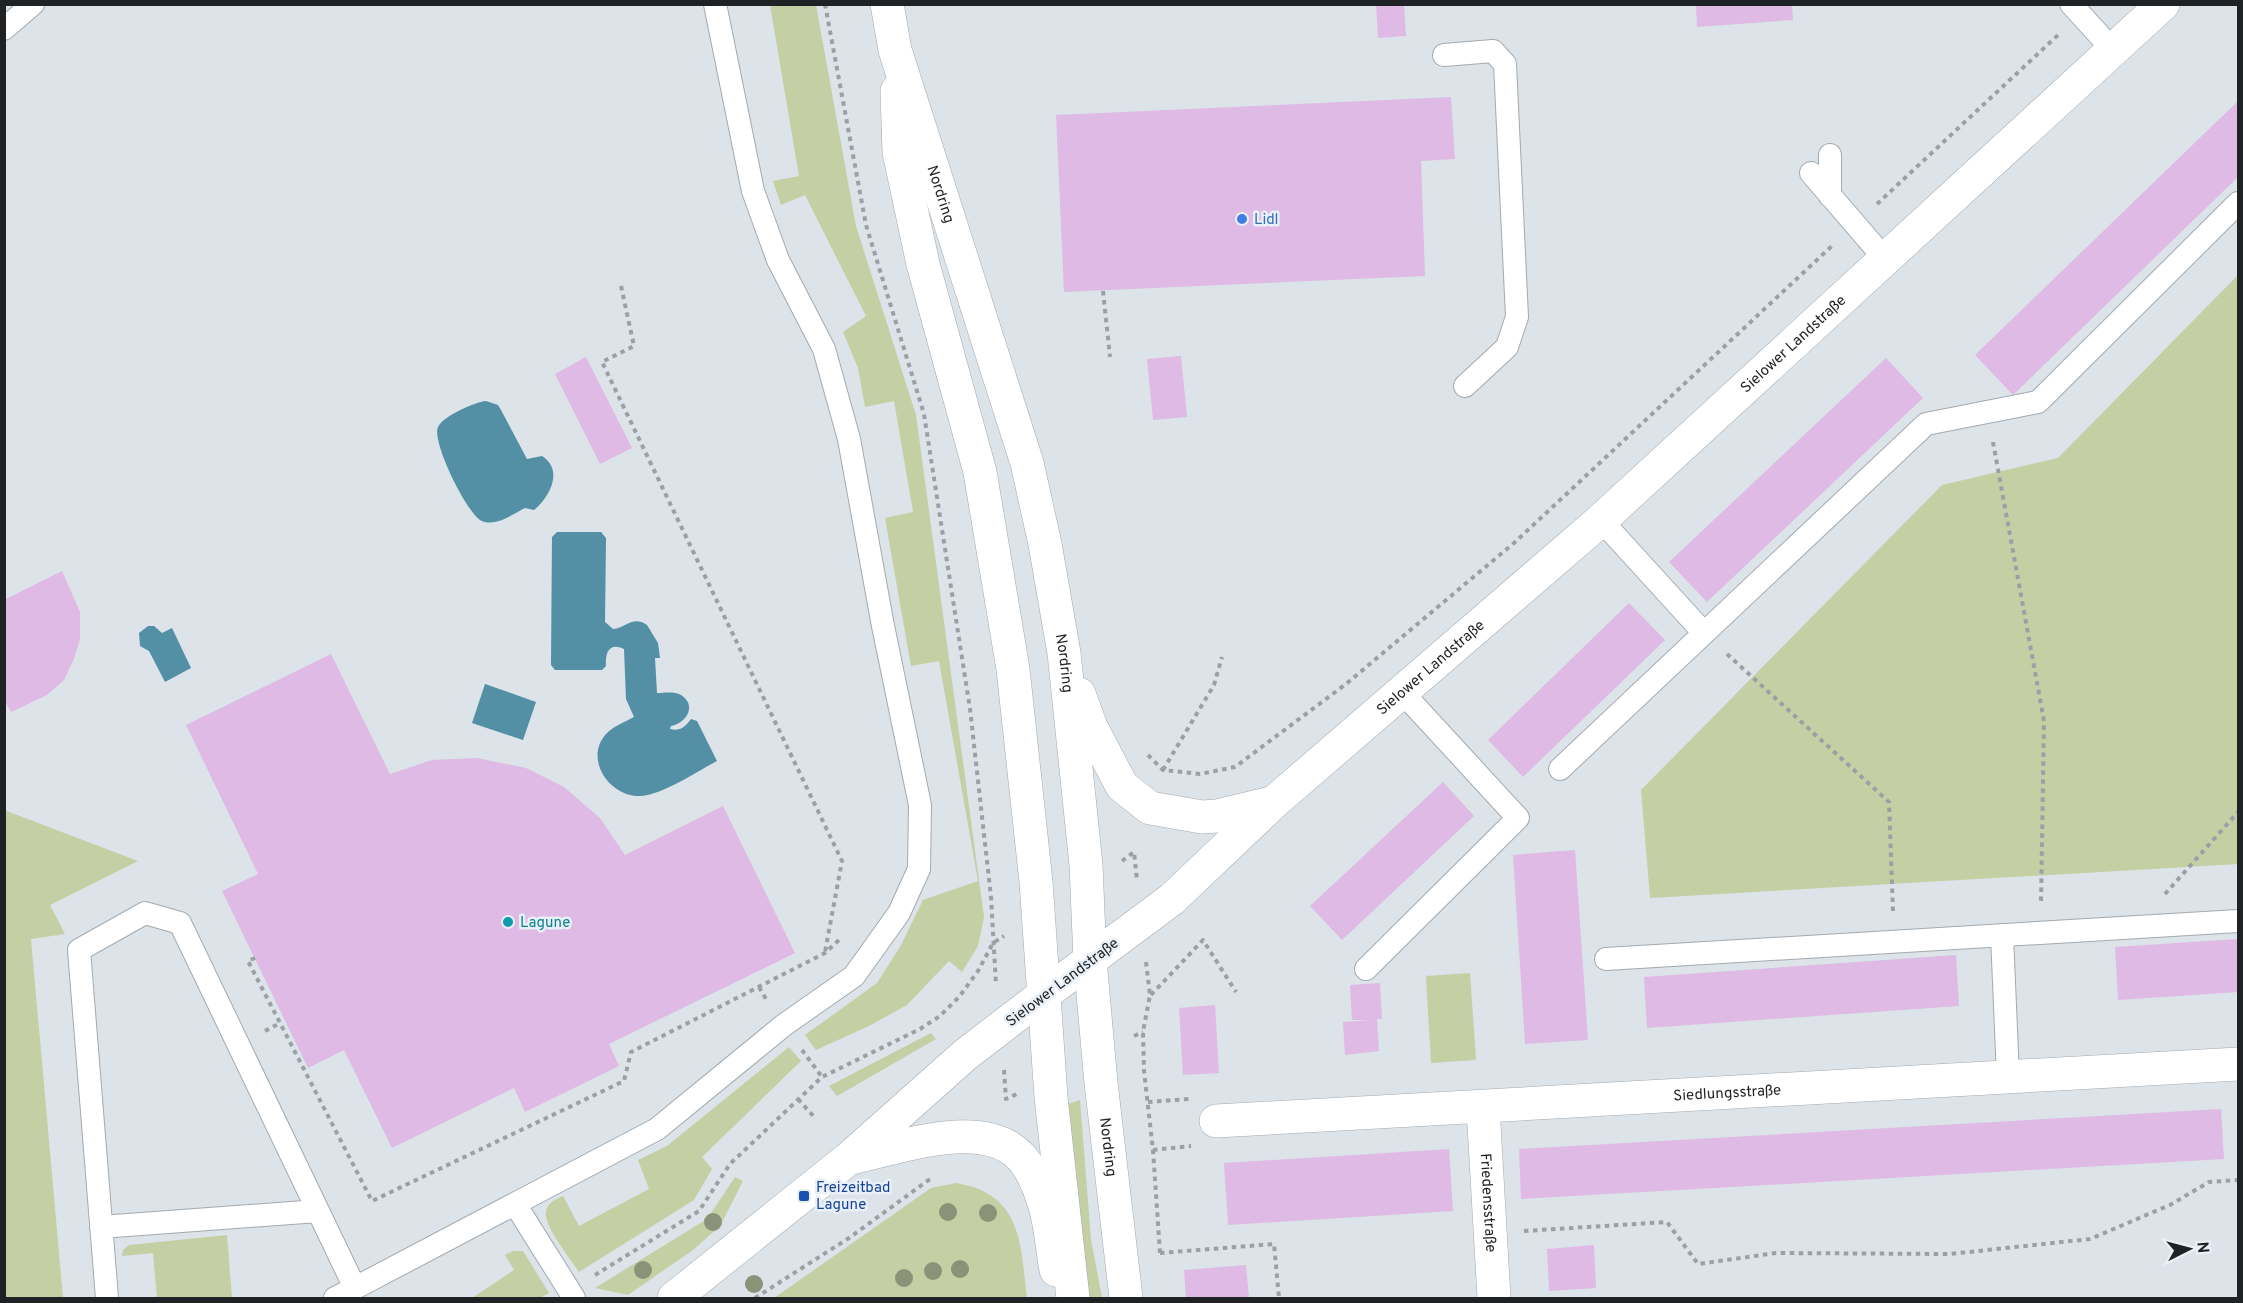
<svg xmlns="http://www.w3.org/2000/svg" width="2243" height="1303" font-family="Overpass,sans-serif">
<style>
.green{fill:#c4cfa3}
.water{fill:#538fa5}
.building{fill:#debae4}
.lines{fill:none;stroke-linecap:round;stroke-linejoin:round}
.service-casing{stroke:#a3aaaf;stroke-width:24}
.minor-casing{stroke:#a3aaaf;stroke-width:34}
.tertiary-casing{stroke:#a3aaaf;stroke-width:34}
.secondary-casing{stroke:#a3aaaf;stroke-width:34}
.path{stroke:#9ba0a5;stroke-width:4;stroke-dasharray:4.5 4.5;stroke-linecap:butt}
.service{stroke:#fff;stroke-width:22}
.minor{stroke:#fff;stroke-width:33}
.tertiary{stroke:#fff;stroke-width:33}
.secondary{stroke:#fff;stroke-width:33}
.tree{fill:#8a9377}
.shop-dot{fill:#3f7fe0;stroke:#e9f0f7;stroke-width:2}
.culture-dot{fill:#0f9aa8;stroke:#e9f0f7;stroke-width:2}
.transit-dot{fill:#1a4fb4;stroke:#e9f0f7;stroke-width:2}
.labels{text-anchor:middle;stroke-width:5;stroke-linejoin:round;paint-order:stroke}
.street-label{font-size:15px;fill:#1f2224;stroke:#e9f0f7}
.shop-label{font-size:15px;fill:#366cbe;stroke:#e9f0f7;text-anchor:start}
.culture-label{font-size:15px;fill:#0d838f;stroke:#e9f0f7;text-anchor:start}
.transit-label{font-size:15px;fill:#164399;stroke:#e9f0f7;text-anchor:start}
</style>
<rect width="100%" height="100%" fill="#dce3e9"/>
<!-- green -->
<path class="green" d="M770 5H816L856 226 916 415 984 917 978 946 962 972 949 961 907 1005 869 1026 816 1050 805 1035 877 983 900 947 923 900 978 881 939 661 911 666 885 518 913 512 894 401 865 407 858 368 843 332 866 316 805 195 781 205 773 181 799 176Z
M2238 275V864L1650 898 1641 790 1942 485 2058 458Z
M4 810 138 861 50 905 65 934 31 939 63 1298H5Z
M1470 973 1476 1060 1431 1063 1426 976Z
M931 1033 936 1039 837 1096 829 1086Z
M789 1047 801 1061 702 1157 712 1169 694 1200 579 1272C571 1259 543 1226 546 1211 548 1202 556 1199 563 1196L579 1226 649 1189 638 1160 667 1146Z
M1080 1100 1091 1240 1102 1298H1086L1068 1104Z
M735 1177 743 1181 720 1226 693 1250 628 1295 595 1288 707 1219Z
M956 1183C1023 1194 1020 1244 1027 1298H774L931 1188Z
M227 1235 232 1298H157L153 1253 122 1256 123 1250 129 1245Z
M513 1251H523L549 1293 540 1298H472L514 1270 505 1255Z"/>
<!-- water -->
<path class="water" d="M486 401 498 405 501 410 527 459 542 456C564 470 550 497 534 510L525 508C513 514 496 527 482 521 468 516 431 441 438 427 443 416 475 402 486 401Z
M557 532H601L606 538 605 622 613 629C626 628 633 615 647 625L658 643 660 658H655L657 693C664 693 674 691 681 695 697 705 687 723 671 726L670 729C680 732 686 726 691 719L697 721 717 761C696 772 664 794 641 796 611 798 583 760 606 734 613 726 625 722 634 717L626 699 624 649C609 642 605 653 606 666L602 670H555L551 665 552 537Z
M148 626H154L162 633 172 628 191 668 165 682 149 651 140 646 139 633Z
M485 684 536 702 523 740 472 723Z"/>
<!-- building -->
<path class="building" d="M1376 4H1404L1406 36 1378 38Z
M1696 4H1792L1793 20 1697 27Z
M1451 97 1455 159 1421 161 1425 276 1064 292 1056 115Z
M2238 101V177L2013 395 1975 355Z
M1181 356 1187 417 1153 420 1147 359Z
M586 357 632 448 600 464 555 374Z
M1886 358 1923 398 1707 602 1669 562Z
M62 571 80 612V639L74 659 64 680 47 695 11 712 4 699V600Z
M1629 603 1665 640 1523 777 1488 740Z
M331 654 390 774 432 760 477 758 526 768 564 787 600 818 625 855 723 806 795 953 609 1044 619 1066 525 1112 514 1088 392 1148 344 1050 308 1068 222 891 258 874 186 725Z
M1443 782 1474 816 1342 940 1310 906Z
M1575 850 1588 1040 1525 1044 1513 855Z
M2238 939V992L2118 1000 2115 947Z
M1956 955 1959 1006 1647 1028 1644 977Z
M1380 983 1382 1019H1377L1379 1051 1345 1055 1343 1022 1370 1020H1352L1350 985Z
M1215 1005 1219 1073 1183 1075 1179 1008Z
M2221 1109 2224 1159 1521 1199 1519 1149Z
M1449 1149 1453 1211 1228 1225 1224 1163Z
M1594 1245 1596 1288 1549 1291 1547 1249Z
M1246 1265 1249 1298H1186L1184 1270Z"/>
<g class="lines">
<defs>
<path id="service" d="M2071 4 2113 50
M4 29 33 4
M1444 55 1493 51 1505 64 1517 317 1507 347 1465 386
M1830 155V196
M1811 173 1885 259
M1601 520 1703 632
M1560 769 1926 424 2038 402 2238 203
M2002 935 2008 1077
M1606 959 2238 921
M1366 969 1518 818 1402 692
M515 1204 574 1298
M101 1227 318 1211
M107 1298 79 950 145 913 180 923 355 1288 657 1129 784 1025 854 976 899 913 919 869 920 805 883 626 849 439 824 349 778 260 753 191 715 4
M335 1298 355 1288"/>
<g id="minor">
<path id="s1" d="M1483 1107 1494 1298"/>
<path id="s2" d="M1216 1121 2238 1064"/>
</g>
<path id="tertiary" d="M852 1158C895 1148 970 1122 1010 1148 1029 1159 1039 1186 1045 1206 1051 1226 1052 1249 1056 1270
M674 1298 848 1159 965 1055 1043 995"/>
<g id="secondary">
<path id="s3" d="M887 4 895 50 1027 463 1045 544 1064 653 1086 865 1090 960 1101 1083 1126 1298"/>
<path d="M897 91 899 152 923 264 980 472 1013 669 1036 882 1051 1097 1073 1298"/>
<path d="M1079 694 1091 727 1122 786 1150 808 1202 817 1217 816 1271 803"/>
<path id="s4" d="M1043 995 1172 899 1273 803 1601 520 2163 4"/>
</g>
</defs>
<!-- service casing -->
<use href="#service" class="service-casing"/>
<!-- minor casing -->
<use href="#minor" class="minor-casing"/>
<!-- tertiary casing -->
<use href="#tertiary" class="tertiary-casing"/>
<!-- secondary casing -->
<use href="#secondary" class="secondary-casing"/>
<!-- path -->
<path class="path" d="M825 4 866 225 924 414 970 709 991 897 996 985
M1877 204 2058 35
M621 286 634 346 602 362 842 861 825 952
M1103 291 1110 357
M1993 442 2044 721 2041 904
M1727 654 1889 802 1893 911
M1148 755 1163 770 1200 774 1235 767 1346 684 1514 543 1834 244
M1163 770 1214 685 1222 657
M1122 861 1134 852 1137 880
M2165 894 2238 812
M255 958 248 961 372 1201 624 1081 631 1052 825 953 840 939
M1146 962 1150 995 1143 1032 1144 1071 1153 1150 1160 1253
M759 987 766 999
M1151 995 1203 940 1236 992
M265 1031 280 1023
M1134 1036 1143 1032
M802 1050 822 1077
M1004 1070 1006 1099 1017 1094
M798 1099 815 1118
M1148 1102 1189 1099
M1153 1150 1191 1146
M1524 1231 1667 1222 1698 1264 1776 1253 1950 1254 2090 1239 2170 1205 2209 1182 2238 1180
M1160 1253 1274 1244 1279 1298
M595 1275 699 1211 730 1164 822 1077 920 1029 940 1016 959 997 978 971 993 943 1004 936
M755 1298 849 1238 930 1179"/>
<!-- service -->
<use href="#service" class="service"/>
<!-- minor -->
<use href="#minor" class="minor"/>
<!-- tertiary -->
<use href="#tertiary" class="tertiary"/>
<!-- secondary -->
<use href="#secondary" class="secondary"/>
</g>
<!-- trees -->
<g class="tree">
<circle cx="948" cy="1212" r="9"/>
<circle cx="988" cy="1213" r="9"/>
<circle cx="713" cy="1222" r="9"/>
<circle cx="960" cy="1269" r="9"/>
<circle cx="643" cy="1270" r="9"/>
<circle cx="933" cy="1271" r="9"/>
<circle cx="904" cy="1278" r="9"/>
<circle cx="754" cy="1284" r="9"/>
</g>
<!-- markers -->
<circle class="shop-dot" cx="1242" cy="219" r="6"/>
<circle class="culture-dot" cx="508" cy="922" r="6"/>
<rect class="transit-dot" x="798" y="1190" width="12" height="12" rx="3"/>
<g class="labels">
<!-- street labels -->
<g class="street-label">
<text dy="5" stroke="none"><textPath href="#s3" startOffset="198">Nordring</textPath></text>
<text dy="5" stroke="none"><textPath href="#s4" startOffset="994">Sielower Landstraße</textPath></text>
<text dy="5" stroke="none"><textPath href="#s3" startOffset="684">Nordring</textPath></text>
<text dy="5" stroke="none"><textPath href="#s4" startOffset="508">Sielower Landstraße</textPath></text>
<text transform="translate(1062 982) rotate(-37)" y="5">Sielower Landstraße</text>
<text dy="5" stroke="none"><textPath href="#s2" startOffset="512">Siedlungsstraße</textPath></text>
<text dy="5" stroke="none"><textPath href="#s3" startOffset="1170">Nordring</textPath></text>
<text dy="5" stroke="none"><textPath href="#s1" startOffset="96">Friedensstraße</textPath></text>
</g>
<!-- shop labels -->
<g class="shop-label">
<text x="1254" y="224">Lidl</text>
</g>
<!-- culture labels -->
<g class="culture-label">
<text x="520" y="927">Lagune</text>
</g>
<!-- transit labels -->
<g class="transit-label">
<text x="816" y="1192">Freizeitbad<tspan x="816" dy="17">Lagune</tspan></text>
</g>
</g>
<!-- border -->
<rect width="2243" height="1303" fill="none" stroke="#1f2224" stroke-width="12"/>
<!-- north arrow -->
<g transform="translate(2189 1249) rotate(84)" stroke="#e9f0f7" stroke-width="4.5" paint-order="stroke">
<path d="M0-4.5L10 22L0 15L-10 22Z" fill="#1f2224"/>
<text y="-9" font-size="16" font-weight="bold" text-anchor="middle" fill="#1f2224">N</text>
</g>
</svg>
